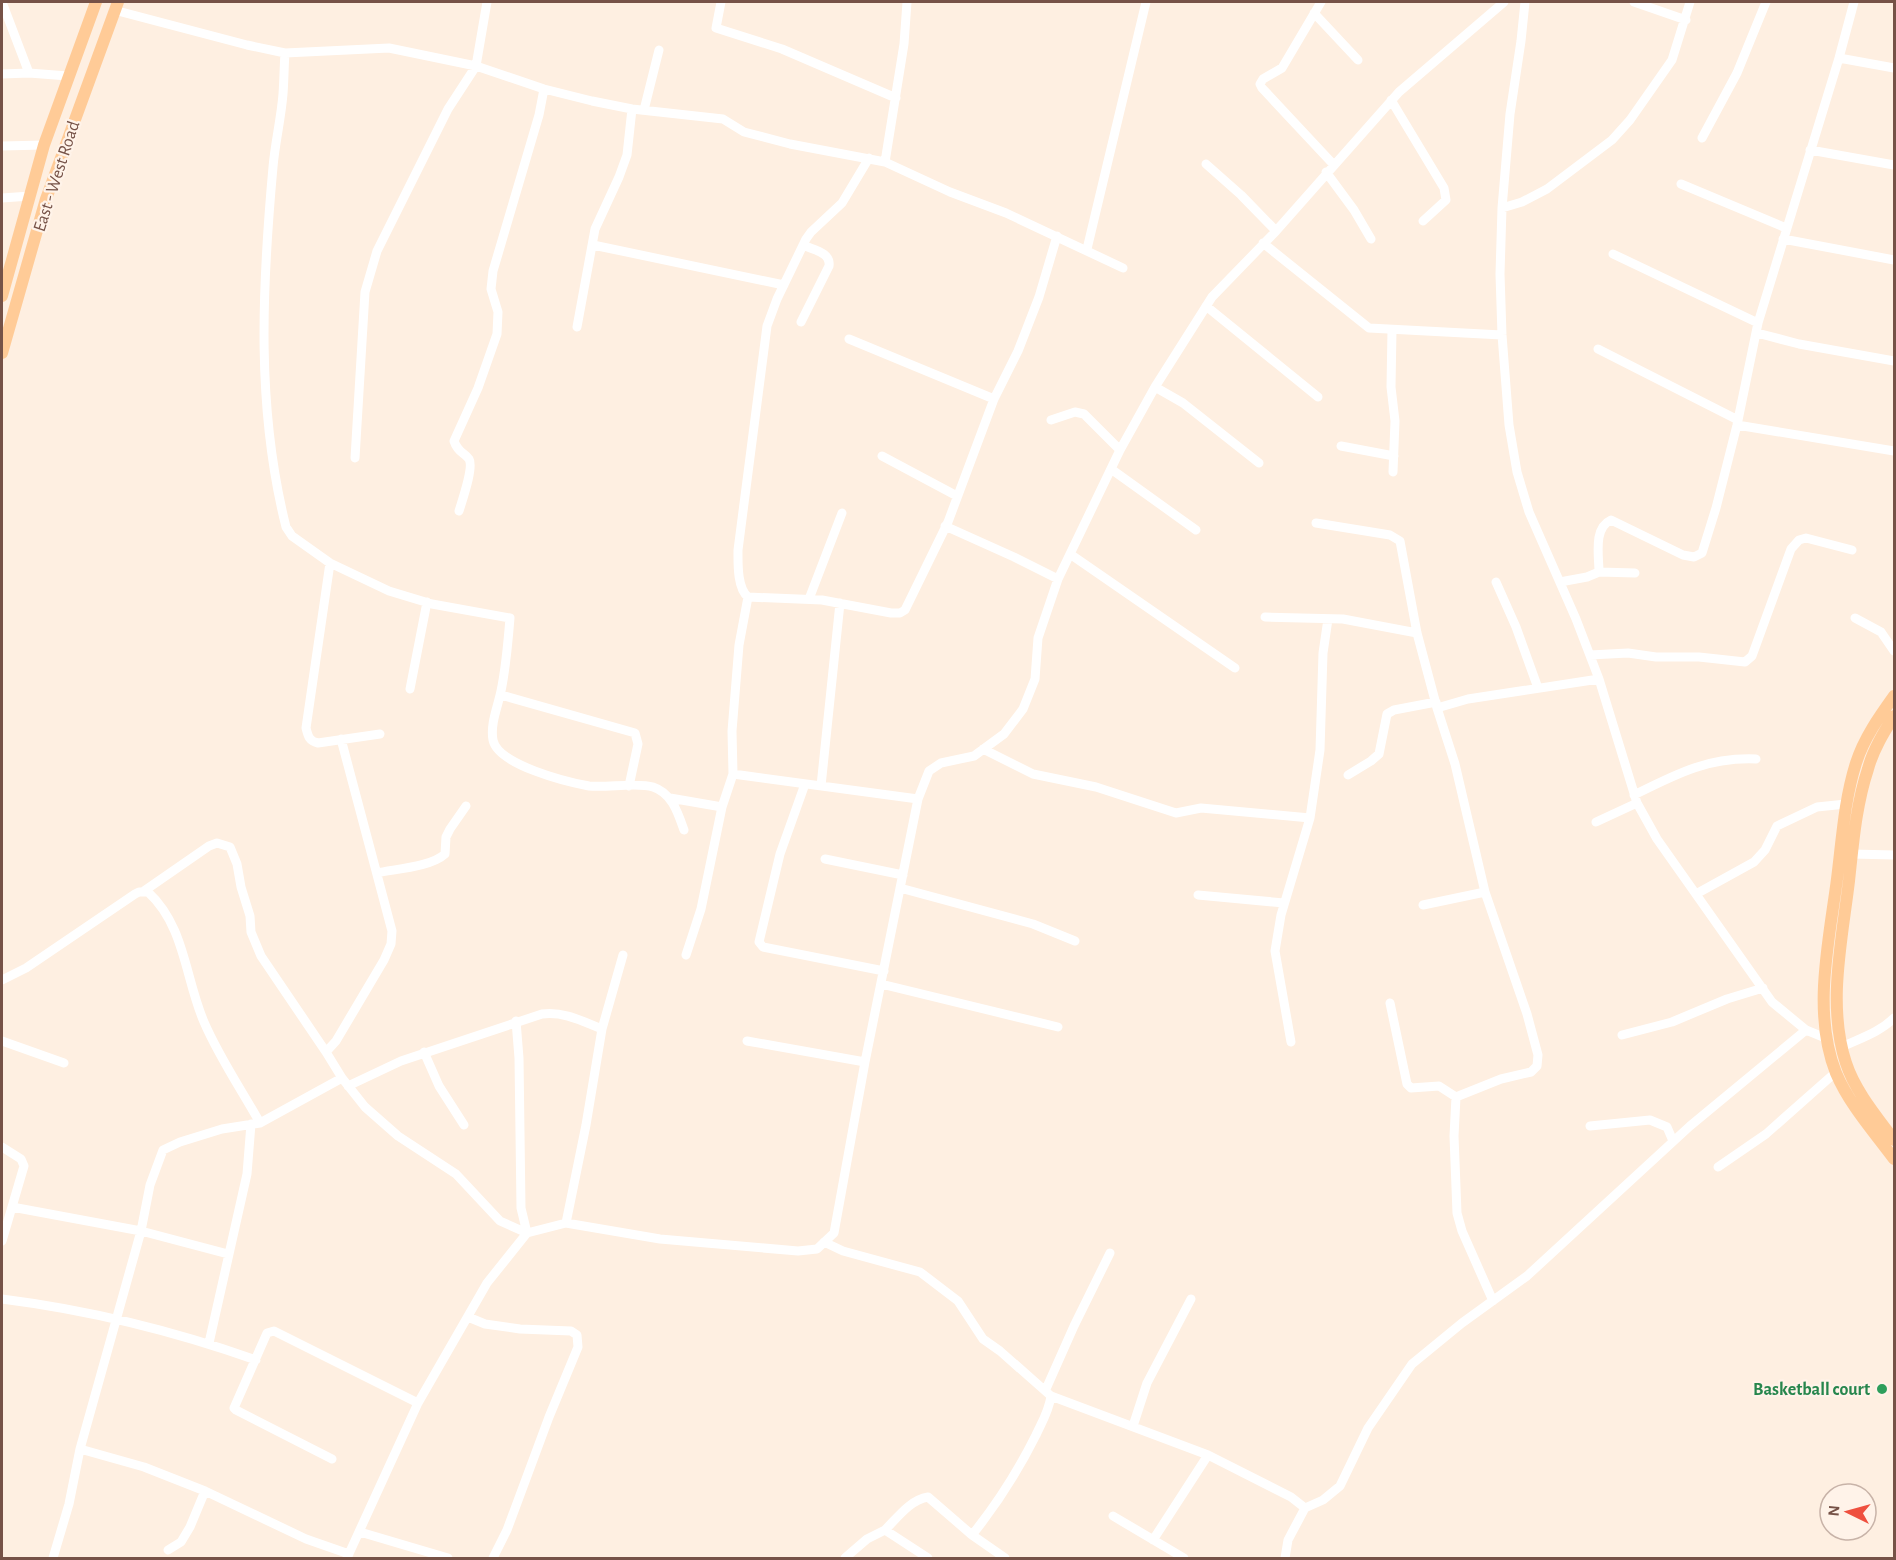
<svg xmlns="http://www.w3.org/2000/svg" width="1896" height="1560" font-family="'Alegreya Sans',sans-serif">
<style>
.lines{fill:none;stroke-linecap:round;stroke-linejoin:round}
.minor{stroke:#fff;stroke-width:9}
.major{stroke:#ffcb97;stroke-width:12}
.leisure-dot{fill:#2e9e5b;stroke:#fff3e9;stroke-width:2}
.labels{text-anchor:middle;stroke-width:4.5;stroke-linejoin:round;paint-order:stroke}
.street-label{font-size:18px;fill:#765247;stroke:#fff3e9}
.leisure-label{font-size:18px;font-weight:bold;fill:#27864d;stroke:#fff3e9;text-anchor:end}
</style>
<rect width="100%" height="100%" fill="#feefe1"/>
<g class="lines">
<!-- minor -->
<path class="minor" d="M2 2 29 73
M721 2 716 28 782 49 896 98
M1321 2 1282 68 1263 79 1260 84 1262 88 1333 164
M1525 2 1521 41 1510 114 1502 208 1500 274 1502 335 1509 425 1517 472 1529 512 1576 619 1599 679 1637 803 1657 839 1772 1002 1806 1030 1828 1039
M1634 2 1686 20
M114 10 247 45 285 53 389 48 476 66 544 89 592 101 632 109 723 119 744 132 790 144 885 162 950 192 1006 213 1123 268
M1314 13 1358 60
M285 53C284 67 284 81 283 94 281 119 275 143 273 167 262 288 256 408 286 527L292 536 330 563 389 591 432 604 510 618C508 643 506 667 501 691 498 706 490 724 493 740 498 765 567 782 589 786 606 788 638 782 653 787 672 793 678 813 684 830
M1839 58 1894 68
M2 74 29 73 68 76
M1391 100 1444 188 1446 200 1423 221
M644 110 659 50
M1702 138 1737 73 1766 2
M2 146 44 145
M1810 150 1894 165
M869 158 842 203 811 232 806 239 777 299 767 326 738 550C738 563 737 588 748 597L822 600 891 613H900L905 610 948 522 994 399 1018 351 1039 297 1057 236
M885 162 904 44 907 2
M1206 164 1241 195 1276 231
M1326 172 1354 210 1371 239
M1681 184 1786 228
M2 198 30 196
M1502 208 1522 202 1547 189 1612 140 1630 120 1672 60 1690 2
M1783 239 1894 260
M1263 243 1369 328 1502 335
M593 245 784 285
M1087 249 1146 2
M1613 254 1758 323
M1206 306 1318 397
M801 322 829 266C831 252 813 250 803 245
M577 327 595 229 619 177 627 155 632 109
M1392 330 1391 387 1395 421 1393 472
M1757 333 1799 344 1894 361
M849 339 994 399
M1598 349 1738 420
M1155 387 1183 403 1259 463
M1051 420 1075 412 1084 414 1120 450
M1737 425 1894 451
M1341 446 1394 456
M882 456 957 496
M355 458 365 292 377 251 448 109 476 66 487 2
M1111 469 1196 530
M459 511C462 501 474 467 469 459 464 452 458 453 454 441L478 388 497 334 498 312 491 289 493 271 539 115 544 89
M1316 523 1390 535 1400 541 1417 633 1437 708
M945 526 1014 557 1058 579
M1070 554 1235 668
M330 563 306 728C308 736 309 741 318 743L380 734
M1599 572C1599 556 1593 528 1611 520L1683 555 1694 557 1702 553 1716 508 1737 425 1758 323 1839 58 1854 2
M1496 582 1516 627 1538 688
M1560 582 1587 577 1599 572 1635 573
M809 599 842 513
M1265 617 1343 619 1417 633
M1855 618 1881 632 1894 651
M1590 655 1628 653 1656 657H1699L1745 662 1752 656 1791 549 1799 540 1806 538 1852 550
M410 689 427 602
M501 695 635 733 638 744 629 786
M341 739 392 931 391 944 384 960 336 1041 326 1052 342 1078 365 1107 398 1136 456 1174 500 1221 527 1233
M983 749 1033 774 1096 787 1176 813 1201 808 1310 818
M733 774 918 799
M1348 775 1371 761 1379 754 1387 714 1394 710 1436 702
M805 784 780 854 759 942 763 947 884 971
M821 786 840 603
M1634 795C1676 774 1708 757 1756 759
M670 798 722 807
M1596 822 1637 803
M1852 854 1894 855
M825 859 903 875
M377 873C395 869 431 867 445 854L446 837 450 829 466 806
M900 888 1033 924 1075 941
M144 891 209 846 217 843 230 847 237 864 241 887 250 916 251 932 261 956 326 1052
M1696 894 1754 862 1765 850 1777 826 1817 807 1846 804
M1198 895 1284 903
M1423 905 1485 892
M686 955 701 909 722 807 733 774 732 731 739 645 748 597
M2 980 26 968 135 894 139 892H148C185 926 185 978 204 1022 219 1057 241 1089 260 1123
M881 984 1058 1027
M1390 1003 1407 1084 1411 1088 1439 1086 1456 1097 1501 1079 1531 1072 1537 1066 1538 1055 1527 1014 1485 892 1455 764 1437 708 1468 699 1599 679
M516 1021 519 1058 521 1208 527 1233
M1622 1035 1672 1022 1727 999 1763 988
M2 1041 64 1063
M747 1041 865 1062
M1291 1042 1275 951 1281 915 1310 818 1320 750 1323 653 1328 619
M1842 1047C1861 1038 1880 1032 1894 1018
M424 1052 439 1086 464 1125
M348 1086 401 1061 542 1014C563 1011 582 1021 602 1029
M1456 1097 1454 1136 1457 1213 1462 1231 1493 1301
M1590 1126 1650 1120 1667 1127 1673 1141
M2 1147 21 1159 24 1166 2 1241
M1718 1167 1766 1134 1836 1072
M12 1207 141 1231 228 1254
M566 1223 586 1125 602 1029 623 955
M824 1242 843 1251 920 1272 958 1301 983 1339 1000 1351 1051 1396C1049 1411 1042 1422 1036 1435 1018 1471 997 1504 972 1535L928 1497C910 1500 898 1517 885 1530
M2 1299C89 1310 174 1331 256 1360
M468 1317 485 1324 520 1329 571 1331 577 1335 578 1347 549 1417 507 1530 493 1558
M209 1343 247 1174 251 1124
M1046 1389 1074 1326 1110 1253
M1051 1396 1208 1455 1291 1497 1305 1508
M1133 1426 1147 1383 1191 1299
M80 1449 144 1467 205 1491 306 1539 349 1554
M332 1459 236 1410 234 1408 267 1333 274 1331 418 1403
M1113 1516 1184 1558
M360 1532 448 1558
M972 1535 1005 1558
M1153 1540 1208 1455
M168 1550 181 1542 190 1527 205 1491
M53 1558 69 1504 80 1449 141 1231 150 1185 163 1150 180 1142 222 1129 260 1123 342 1078
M347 1558 418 1403 487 1283 527 1233 566 1223 660 1239 798 1251 817 1249 834 1233 865 1062 918 799 929 771 941 763 974 756 1004 734 1023 709 1035 679 1038 638 1058 579 1120 450 1155 387 1212 297 1276 231 1399 92 1504 2
M845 1558 867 1539 885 1530 928 1558
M1285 1558 1288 1540 1305 1508 1323 1500 1340 1486 1368 1428 1412 1364 1462 1323 1527 1276 1690 1126 1806 1030"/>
<!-- major -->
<path class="major" d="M2 296 44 145 96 2
M2 353 46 199 118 2
M1894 696C1879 717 1864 738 1856 763 1844 801 1842 840 1837 879 1829 941 1812 1013 1836 1073 1849 1104 1874 1132 1894 1159
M1894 716C1884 732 1873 750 1868 769 1856 805 1853 844 1849 881 1842 940 1827 1006 1846 1063 1855 1091 1877 1117 1894 1140"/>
</g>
<!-- markers -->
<circle class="leisure-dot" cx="1882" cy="1389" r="6"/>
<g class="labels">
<!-- street labels -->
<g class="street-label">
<text transform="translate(56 176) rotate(-72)" y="6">East - West Road</text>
</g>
<!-- leisure labels -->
<g class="leisure-label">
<text x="1870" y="1395">Basketball court</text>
</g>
</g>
<!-- border -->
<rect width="1896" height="1560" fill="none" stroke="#765247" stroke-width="6"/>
<!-- north arrow -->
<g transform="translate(1848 1512) rotate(275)"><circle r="28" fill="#fff3e9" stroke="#c8b3a8" stroke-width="1.5"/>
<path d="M0-4.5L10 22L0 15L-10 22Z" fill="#ef503f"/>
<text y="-9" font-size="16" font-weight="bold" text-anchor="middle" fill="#765247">N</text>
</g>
</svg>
